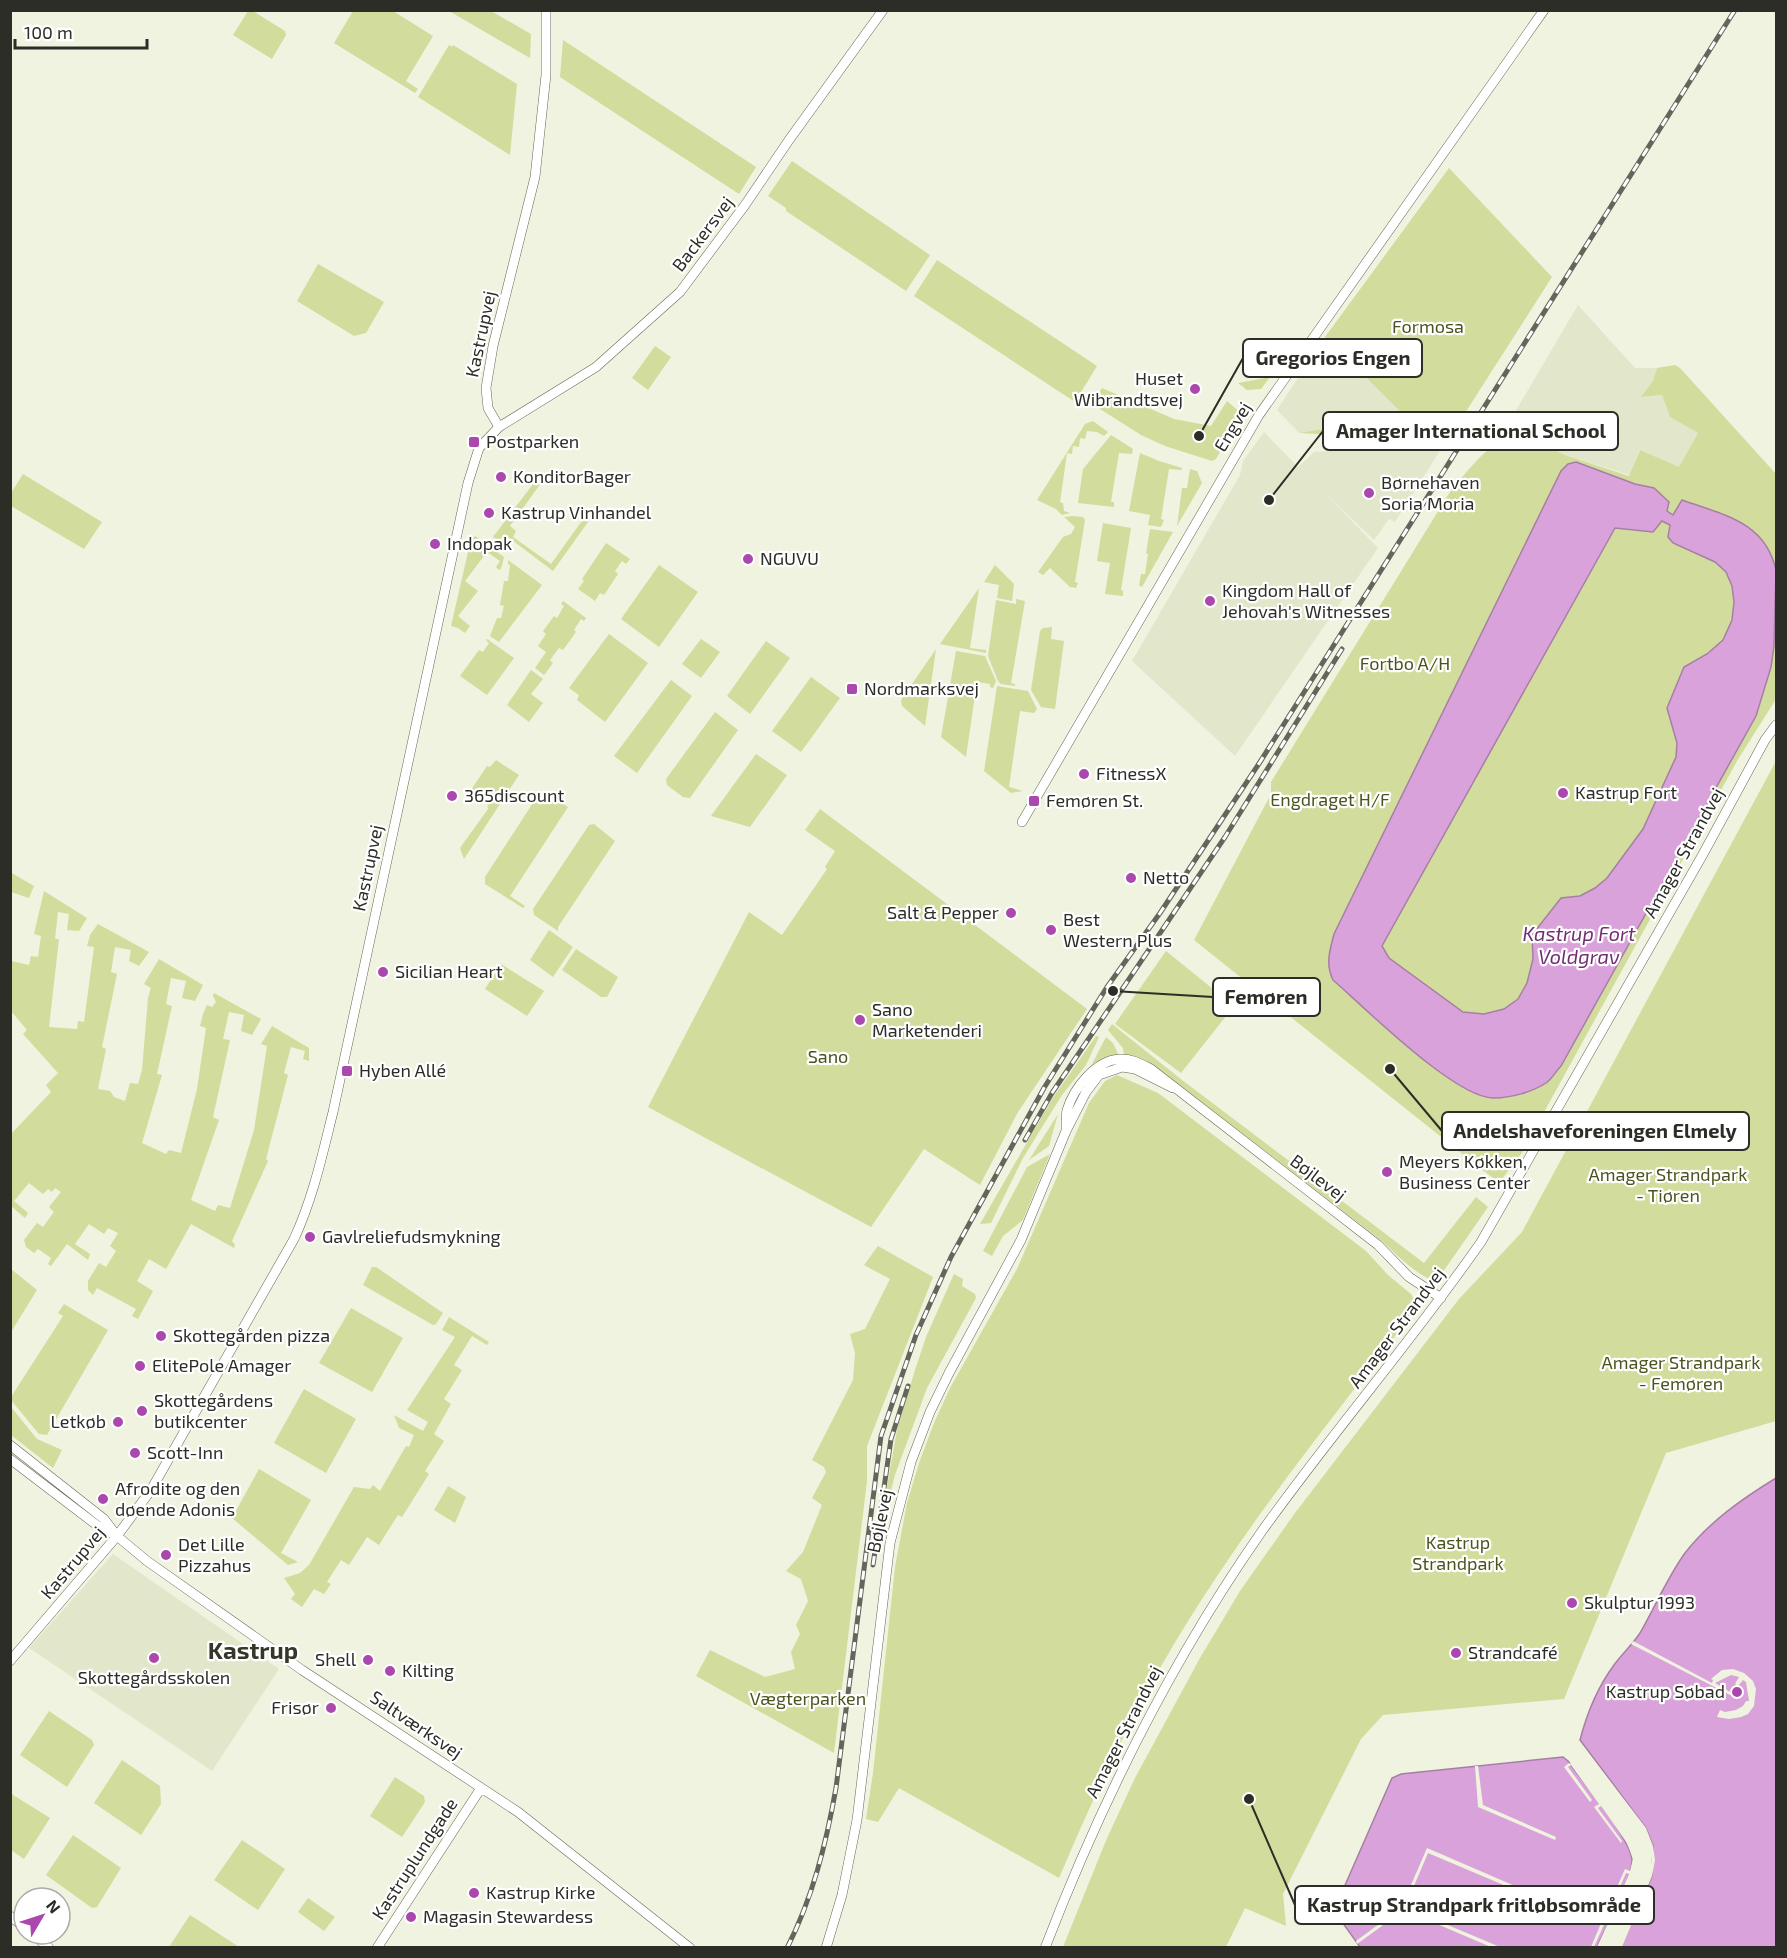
<svg xmlns="http://www.w3.org/2000/svg" width="1787" height="1958" font-family="'Exo 2',sans-serif">
<style>
.built{fill:#e2e7cc}
.green{fill:#d2dc9d}
.water{fill:#daa2da;stroke:#a67fa4;stroke-width:1.5;fill-rule:evenodd}
.pier{fill:#eff3df}
.lines{fill:none;stroke-linecap:round;stroke-linejoin:round}
.secondary-casing{stroke:#646756;stroke-width:10}
.secondary{stroke:#fff;stroke-width:9}
.rail-casing{stroke:#64665b;stroke-width:5}
.rail{stroke:#fff;stroke-width:3;stroke-dasharray:9;stroke-linecap:butt}
.poi-dot{fill:#aa48ae;stroke:#fff;stroke-width:2}
.labels{text-anchor:middle;stroke-width:4.5;stroke-linejoin:round;paint-order:stroke}
.street-label{font-size:18px;fill:#2c2d26;stroke:#fff}
.park-label{font-size:18px;fill:#4c531d;stroke:#fff}
.poi-label{font-size:18px;fill:#2c2d26;stroke:#fff;text-anchor:start}
.water-label{font-size:20px;font-style:italic;fill:#702f72;stroke:#fff}
.district-label{font-size:24px;font-weight:bold;fill:#353828;stroke:#fff}
.leader{fill:none;stroke:#2c2d26;stroke-width:2}
.callout-dot{fill:#2c2d26;stroke:#fff;stroke-width:2}
.callout{fill:#fff;stroke:#2c2d26;stroke-width:2}
.callout-label{font-size:20px;text-anchor:middle;font-weight:bold;fill:#2c2d26}
</style>
<rect width="100%" height="100%" fill="#eff3df"/>
<!-- built -->
<path class="built" d="M1578 305 1635 368H1657L1653 381 1642 397 1662 395 1670 417 1698 433 1679 468 1639 450 1630 475 1565 455 1517 433 1515 412Z
M1325 337 1405 415 1299 433 1277 410Z
M1264 432 1298 467 1314 452 1438 444 1441 449 1395 522 1389 519 1374 540 1329 497 1378 548 1235 756 1132 661 1240 475 1243 461Z
M113 1554 279 1669 212 1771 29 1648Z"/>
<!-- green -->
<path class="green" d="M248 11H253L285 31 286 35 272 59 233 35Z
M353 11H393L433 36 406 81 418 89 415 93 334 43Z
M449 11H491L531 34 530 58Z
M563 40 756 167 739 194 560 77Z
M449 45 452 47 453 45 517 84 510 155 418 97Z
M792 161 930 255 906 291 786 211V208L768 196Z
M1449 168 1552 277 1465 413 1434 414 1442 425 1339 441 1318 434 1299 433 1404 415 1325 337Z
M937 260 1097 366 1075 402 914 296Z
M318 264 384 302 366 333 354 336 297 301Z
M655 346 671 357 648 390 632 378Z
M1675 365 1680 368 1776 474V699L1737 761 1521 1154 1499 1183 1194 940 1271 794V782L1450 492C1470 468 1487 444 1517 432L1565 455 1629 476 1640 450 1679 467 1698 433 1670 417 1662 395 1641 397 1653 381 1657 368Z
M1270 377 1261 389 1247 390 1238 383Z
M1102 388 1174 419 1211 426 1227 401 1242 414 1216 459 1212 461 1165 446 1141 435 1092 404Z
M1093 421 1108 432 1104 436 1097 432 1087 431 1085 439 1080 438 1079 447 1073 446 1072 454 1067 453 1060 502 1063 503 1064 511 1070 513 1062 515 1056 509 1037 500 1085 424Z
M1111 435 1133 449 1132 454 1119 453 1111 502H1114V507L1078 503 1083 469Z
M1140 453 1159 461 1182 468V470L1169 469 1161 519 1164 520 1161 527 1148 525 1150 515 1129 511Z
M1190 469 1197 471 1202 483 1177 526 1182 488H1187Z
M534 472 544 479 510 526 516 531 513 537 551 564 589 511 593 515 553 571 504 534 499 541 493 537 536 480 532 477Z
M23 474 102 522 84 549 11 506V493Z
M1072 516 1083 517 1085 520 1075 582 1078 583 1076 588 1070 587 1050 568 1043 575 1038 572 1063 537 1071 534 1075 527 1064 517Z
M1103 523 1131 528 1121 590 1123 591V596L1105 594 1110 563 1097 561Z
M1150 529 1173 532 1142 587 1139 585 1141 574H1145L1148 554 1146 553Z
M475 536 504 557 501 569 499 570 496 567 500 561 487 552 465 581 478 591 458 616 470 626 465 633 458 628 451 626 471 539Z
M606 543 630 559 626 564 622 561 615 571 618 574 604 595 600 593 595 601 578 589 584 581 582 579Z
M508 560 542 585 499 642 490 636 497 618H501L504 606 500 605 504 581H508L510 565 508 564Z
M659 565 698 592 659 647 621 619Z
M995 565 1014 584 1012 601 997 598 999 585 984 582Z
M979 588 970 648 986 650V653L940 644Z
M1016 599 1025 601 1011 683 1015 684V686L1001 684 998 681 988 656 996 600 1016 604Z
M563 601 586 618 584 621 581 619 574 630 576 632 563 650 559 648 550 660 553 663 544 675 535 668 546 652 538 646 546 634 543 631 554 616 557 618 564 606 561 604Z
M1052 627 1051 639 1064 641 1055 709 1041 707 1031 690 1040 631 1043 628Z
M609 634 648 663 605 722 577 700 579 695 569 688Z
M487 639 514 658 487 695 460 676 479 650 483 652 489 643 486 640Z
M701 639 720 652 701 678 682 664Z
M766 641 790 658 750 714 727 696Z
M936 649 925 726 902 706 901 700Z
M956 651 985 656 996 681 993 688 990 687V684L977 682 966 757 941 737Z
M531 670 543 679 531 694 543 703 529 722 507 705Z
M811 677 840 698 801 752 772 731Z
M671 680 692 696 637 773 614 756Z
M997 686 1028 691 1037 709 1034 713 1020 711 1009 787 1023 791 1011 793 984 771Z
M715 712 738 730 690 798 683 797 667 785 666 779Z
M756 754 787 775 750 827 711 816Z
M496 760 519 775 464 859 460 848 488 809 486 796 482 791 469 793 487 766 490 767Z
M1776 761V1421L1666 1453 1564 1699 1383 1715 1361 1739 1283 1894 1286 1926 1245 1908 1226 1947H1063L1107 1838 1135 1778 1200 1658 1240 1591 1295 1513 1459 1299 1522 1232Z
M547 793 568 807 510 896 525 906 523 908 485 884V877L538 795Z
M820 809 1087 1009 1018 1112 980 1185 924 1149 871 1227 648 1107 749 912 782 935 827 869 825 867 835 851 805 830Z
M594 824 615 841 558 927V931L534 915 533 909 589 825Z
M10 872 34 886 29 898 11 892Z
M44 891 87 918 79 931 67 930 69 914 58 912 55 939H59L49 1027 77 1029 78 1021 84 1022 94 947 87 946 90 935 98 924 149 952 139 966 129 961 131 950 115 947 111 972 117 974 102 1047 106 1049 98 1089 110 1091 114 1097 125 1101 130 1083 138 1084 142 1070 148 998 151 988 144 984 159 959 203 985 195 1001 182 998 186 981 171 978 166 1004 172 1006 157 1074 162 1075 142 1143 166 1154 169 1150 181 1153 197 1089 206 1028 200 1026 203 1014 207 1005 212 1007 216 1002 213 996 214 993 261 1019 252 1035 241 1031 244 1015 229 1012 223 1039 230 1040 213 1117 219 1120 191 1200 215 1211 218 1205 230 1208 254 1130 267 1046 261 1044 272 1026 309 1048V1061L303 1059 305 1051 291 1047 284 1073 288 1075 266 1159 268 1161 232 1241 235 1245 234 1248 191 1224 166 1269 149 1259 137 1281 153 1291 138 1319 132 1316 136 1309 97 1288 93 1295 88 1290V1281L99 1263 106 1267 116 1251 110 1246 118 1233 108 1228 104 1234 89 1224 75 1244 90 1254 88 1260 67 1244 51 1266 48 1264 51 1258 38 1249 34 1253 26 1247 24 1240 37 1223 43 1227 54 1212 49 1207 61 1192 55 1188 52 1192 48 1189 43 1194 29 1183 14 1201 28 1213 25 1218 11 1206V1134L51 1092 46 1085 58 1073 23 1034 27 1030 11 1011V961L29 965 31 956 38 957 41 936 34 934Z
M549 930 573 947 553 977 530 960Z
M576 949 618 977 607 997H601L562 970Z
M1166 951 1234 1006 1181 1073 1115 1024Z
M501 964 544 991 527 1016 485 989Z
M1112 1024 1182 1080 1424 1263 1476 1197 1488 1207 1436 1282C1414 1273 1399 1257 1382 1241L1165 1075 1144 1060 1124 1055 1123 1048 1108 1030Z
M1096 1036 1099 1037 1086 1065 1062 1095 1023 1158 991 1223 980 1224 1052 1099Z
M1106 1037 1113 1043 1119 1056 1088 1072Z
M1117 1075 1158 1093 1366 1251 1388 1275 1411 1294 1416 1303 1414 1311C1343 1405 1268 1497 1204 1596 1145 1686 1101 1779 1059 1878L899 1788 878 1822 866 1819 873 1773 895 1567 907 1503 919 1463 934 1423 950 1388 1017 1269 1089 1103 1105 1081Z
M1058 1114 1049 1146 1029 1160Z
M1050 1154 1023 1220 1003 1236 992 1256 983 1251 1027 1167Z
M878 1246 933 1277 867 1446V1481L834 1753 696 1676 710 1650 765 1677 795 1669 791 1652 800 1634 796 1625 808 1601 801 1579 786 1571 803 1552 822 1505 812 1498 826 1472 824 1467 812 1460 853 1380 855 1353 850 1334 865 1329 890 1279 864 1265Z
M372 1267H376L443 1313 436 1324 433 1325 363 1285Z
M11 1269 37 1290 11 1332Z
M954 1274 963 1279 962 1286 975 1294 976 1298 927 1388 895 1475 884 1518 882 1515 897 1430 915 1370 926 1337Z
M64 1304 108 1330 47 1435 39 1434 11 1400V1397L63 1316 58 1313Z
M351 1308 403 1338 372 1392 319 1363Z
M449 1317 489 1342 487 1345 472 1336 454 1365 462 1370 444 1399 451 1404 434 1434 444 1441 425 1471 429 1474 402 1517 398 1515 379 1545 367 1537 349 1565 341 1560 327 1582 331 1584 324 1594 314 1589 302 1607 291 1599 295 1594 284 1578 300 1573 309 1565 354 1487 370 1489 373 1485 380 1491 406 1446 409 1447 414 1435 399 1428 394 1415 423 1431 428 1422 407 1410 455 1337 442 1330Z
M304 1389 356 1419 326 1473 274 1443Z
M11 1407 37 1439 62 1450 53 1468 11 1435Z
M259 1469 311 1500 281 1553 298 1562 288 1565 232 1518Z
M448 1486 466 1497 455 1523 434 1510Z
M49 1711 92 1740 94 1745 67 1787 20 1755Z
M122 1760 160 1786 161 1804 141 1835 94 1803Z
M395 1777 424 1796 425 1802 402 1837 370 1816Z
M10 1793 50 1818 24 1859 11 1850Z
M73 1835 121 1868 97 1907 92 1908 46 1875Z
M242 1840 285 1869 258 1910 214 1880Z
M308 1898 335 1917 324 1931 298 1912Z
M190 1915 239 1947H169Z"/>
<!-- water -->
<path class="water" d="M1576 462 1635 484 1654 488 1669 502 1667 511 1673 515 1682 500C1723 515 1765 521 1776 570L1774 646 1771 667 1756 716 1561 1066C1556 1071 1552 1079 1546 1083 1532 1092 1511 1098 1494 1098 1456 1099 1364 1007 1333 980 1325 964 1330 950 1334 934L1561 471 1568 464ZM1662 521 1670 525 1668 537 1673 543 1715 562 1726 572 1732 586 1734 602 1732 620 1723 640 1707 654 1684 667 1667 708 1677 743 1676 757 1643 829 1607 878 1595 888 1580 896 1561 898 1532 935 1533 959 1527 983 1518 999 1504 1009 1484 1014 1463 1012 1389 958 1382 946 1615 528 1653 532Z
M1776 1478V1947H1621L1652 1876 1653 1846 1646 1828 1580 1740C1587 1713 1597 1688 1614 1665 1622 1654 1633 1644 1640 1633 1655 1607 1667 1578 1685 1553 1710 1521 1742 1499 1776 1478Z
M1563 1757 1568 1761C1581 1780 1634 1842 1632 1862 1631 1880 1606 1928 1597 1947H1360L1337 1915 1335 1908 1392 1778 1401 1774Z"/>
<!-- pier -->
<path class="pier" d="M1633 1641 1712 1683 1713 1680 1711 1679 1722 1670 1733 1669 1744 1673 1753 1681 1756 1689 1754 1706 1748 1714 1741 1717 1729 1719 1717 1717 1720 1710 1725 1712 1736 1710 1743 1706 1746 1701H1749L1746 1682 1743 1680 1738 1686 1735 1684 1739 1677 1731 1675 1715 1683 1732 1693 1730 1695 1631 1644Z
M1577 1738 1646 1828 1653 1846 1655 1860 1652 1876 1622 1947H1618L1649 1876 1652 1860 1650 1847 1643 1830 1577 1742Z
M1569 1763 1571 1764 1573 1763 1629 1841 1636 1859 1633 1872 1601 1948 1597 1947 1609 1921 1606 1920 1594 1947H1591L1604 1916 1610 1918 1629 1874 1626 1873 1610 1910H1607L1625 1869 1630 1871 1633 1859 1627 1843 1601 1806 1598 1808 1622 1841 1621 1843 1594 1807 1599 1804 1571 1765 1568 1767 1592 1800 1590 1802 1564 1767Z
M1475 1766H1478L1483 1805 1556 1837 1555 1840 1478 1807Z
M1427 1848 1561 1906 1560 1909 1428 1853 1405 1907 1500 1947H1491L1404 1910 1357 1944 1356 1941 1401 1908Z"/>
<g class="lines">
<defs>
<path id="secondary" d="M499 427 488 408 486 388 493 346 535 177 546 75V10
M1022 822 1259 415 1544 10
M1066 1129C1066 1123 1066 1115 1067 1110 1074 1088 1095 1061 1119 1059 1131 1058 1141 1064 1151 1069L1378 1245 1409 1277 1441 1298
M10 1445 104 1519 117 1536 147 1561 302 1670 518 1812 690 1948
M10 1459 98 1526 115 1535
M10 1661 117 1536 151 1490 294 1239C313 1198 322 1156 333 1112L468 483 479 448 499 427 596 367 680 292 745 205 789 140 883 10
M10 1916 24 1927
M33 1934 49 1948
M377 1948 481 1788
M826 1948 842 1895 857 1820 890 1543 911 1462 930 1412 949 1373 1021 1240 1066 1131 1086 1092 1099 1075 1122 1067 1135 1069 1173 1088
M1045 1948C1102 1800 1171 1661 1262 1531 1332 1433 1412 1341 1481 1242L1702 856 1765 740 1776 725"/>
</defs>
<!-- secondary casing -->
<use href="#secondary" class="secondary-casing"/>
<!-- secondary -->
<use href="#secondary" class="secondary"/>
<defs>
<path id="rail" d="M1025 1140 1052 1093 1225 837 1342 649
M873 1565 891 1439 908 1386
M787 1948C813 1897 826 1844 836 1788L881 1436 916 1335 951 1257 1044 1088 1107 987 1160 913 1260 762 1735 10"/>
</defs>
<!-- rail casing -->
<use href="#rail" class="rail-casing"/>
<!-- rail -->
<use href="#rail" class="rail"/>
</g>
<!-- markers -->
<g class="poi-dot">
<circle cx="1195" cy="389" r="6"/>
<rect x="468" y="436" width="12" height="12" rx="3"/>
<circle cx="501" cy="477" r="6"/>
<circle cx="1369" cy="493" r="6"/>
<circle cx="489" cy="513" r="6"/>
<circle cx="435" cy="544" r="6"/>
<circle cx="748" cy="559" r="6"/>
<circle cx="1210" cy="601" r="6"/>
<rect x="846" y="683" width="12" height="12" rx="3"/>
<circle cx="1084" cy="774" r="6"/>
<circle cx="1563" cy="793" r="6"/>
<circle cx="452" cy="796" r="6"/>
<rect x="1028" y="795" width="12" height="12" rx="3"/>
<circle cx="1131" cy="878" r="6"/>
<circle cx="1011" cy="913" r="6"/>
<circle cx="1051" cy="930" r="6"/>
<circle cx="383" cy="972" r="6"/>
<circle cx="860" cy="1020" r="6"/>
<rect x="341" y="1065" width="12" height="12" rx="3"/>
<circle cx="1387" cy="1172" r="6"/>
<circle cx="310" cy="1237" r="6"/>
<circle cx="161" cy="1336" r="6"/>
<circle cx="140" cy="1366" r="6"/>
<circle cx="142" cy="1411" r="6"/>
<circle cx="118" cy="1422" r="6"/>
<circle cx="135" cy="1453" r="6"/>
<circle cx="103" cy="1499" r="6"/>
<circle cx="166" cy="1555" r="6"/>
<circle cx="1572" cy="1603" r="6"/>
<circle cx="1456" cy="1653" r="6"/>
<circle cx="154" cy="1658" r="6"/>
<circle cx="368" cy="1660" r="6"/>
<circle cx="390" cy="1671" r="6"/>
<circle cx="1737" cy="1692" r="6"/>
<circle cx="331" cy="1708" r="6"/>
<circle cx="474" cy="1893" r="6"/>
<circle cx="411" cy="1917" r="6"/>
</g>
<g class="labels">
<!-- street labels -->
<g class="street-label">
<text transform="translate(703 234) rotate(-53)" y="6">Backersvej</text>
<text transform="translate(481 334) rotate(-78)" y="6">Kastrupvej</text>
<text transform="translate(1233 427) rotate(-59)" y="6">Engvej</text>
<text transform="translate(1684 853) rotate(-61)" y="6">Amager Strandvej</text>
<text transform="translate(368 868) rotate(-78)" y="6">Kastrupvej</text>
<text transform="translate(1318 1178) rotate(37)" y="6">Bøjlevej</text>
<text transform="translate(1397 1328) rotate(-53)" y="6">Amager Strandvej</text>
<text transform="translate(880 1521) rotate(-78)" y="6">Bøjlevej</text>
<text transform="translate(73 1563) rotate(-50)" y="6">Kastrupvej</text>
<text transform="translate(416 1725) rotate(34)" y="6">Saltværksvej</text>
<text transform="translate(1124 1732) rotate(-63)" y="6">Amager Strandvej</text>
<text transform="translate(415 1859) rotate(-57)" y="6">Kastruplundgade</text>
</g>
<!-- park labels -->
<g class="park-label">
<text x="1428" y="333">Formosa</text>
<text x="1405" y="670">Fortbo A/H</text>
<text x="1330" y="806">Engdraget H/F</text>
<text x="828" y="1063">Sano</text>
<text x="1668" y="1181">Amager Strandpark<tspan x="1668" dy="21">- Tiøren</tspan></text>
<text x="1681" y="1369">Amager Strandpark<tspan x="1681" dy="21">- Femøren</tspan></text>
<text x="1458" y="1549">Kastrup<tspan x="1458" dy="21">Strandpark</tspan></text>
<text x="808" y="1705">Vægterparken</text>
</g>
<!-- poi labels -->
<g class="poi-label">
<text x="1183" y="385" text-anchor="end">Huset<tspan x="1183" dy="21">Wibrandtsvej</tspan></text>
<text x="486" y="448">Postparken</text>
<text x="513" y="483">KonditorBager</text>
<text x="1381" y="489">Børnehaven<tspan x="1381" dy="21">Soria Moria</tspan></text>
<text x="501" y="519">Kastrup Vinhandel</text>
<text x="447" y="550">Indopak</text>
<text x="760" y="565">NGUVU</text>
<text x="1222" y="597">Kingdom Hall of<tspan x="1222" dy="21">Jehovah's Witnesses</tspan></text>
<text x="864" y="695">Nordmarksvej</text>
<text x="1096" y="780">FitnessX</text>
<text x="1575" y="799">Kastrup Fort</text>
<text x="464" y="802">365discount</text>
<text x="1046" y="807">Femøren St.</text>
<text x="1143" y="884">Netto</text>
<text x="999" y="919" text-anchor="end">Salt &amp; Pepper</text>
<text x="1063" y="926">Best<tspan x="1063" dy="21">Western Plus</tspan></text>
<text x="395" y="978">Sicilian Heart</text>
<text x="872" y="1016">Sano<tspan x="872" dy="21">Marketenderi</tspan></text>
<text x="359" y="1077">Hyben Allé</text>
<text x="1399" y="1168">Meyers Køkken,<tspan x="1399" dy="21">Business Center</tspan></text>
<text x="322" y="1243">Gavlreliefudsmykning</text>
<text x="173" y="1342">Skottegården pizza</text>
<text x="152" y="1372">ElitePole Amager</text>
<text x="154" y="1407">Skottegårdens<tspan x="154" dy="21">butikcenter</tspan></text>
<text x="106" y="1428" text-anchor="end">Letkøb</text>
<text x="147" y="1459">Scott-Inn</text>
<text x="115" y="1495">Afrodite og den<tspan x="115" dy="21">døende Adonis</tspan></text>
<text x="178" y="1551">Det Lille<tspan x="178" dy="21">Pizzahus</tspan></text>
<text x="1584" y="1609">Skulptur 1993</text>
<text x="1468" y="1659">Strandcafé</text>
<text x="356" y="1666" text-anchor="end">Shell</text>
<text x="402" y="1677">Kilting</text>
<text x="154" y="1684" text-anchor="middle">Skottegårdsskolen</text>
<text x="1725" y="1698" text-anchor="end">Kastrup Søbad</text>
<text x="319" y="1714" text-anchor="end">Frisør</text>
<text x="486" y="1899">Kastrup Kirke</text>
<text x="423" y="1923">Magasin Stewardess</text>
</g>
<!-- water labels -->
<g class="water-label">
<text x="1579" y="941">Kastrup Fort<tspan x="1579" dy="23">Voldgrav</tspan></text>
</g>
<!-- district labels -->
<g class="district-label">
<text x="253" y="1659">Kastrup</text>
</g>
</g>
<!-- callouts -->
<path class="leader" d="M1199 436L1243 358M1269 500L1323 431M1113 991L1213 997M1390 1069L1442 1131M1249 1799L1295 1905"/>
<g class="callout-dot">
<circle cx="1199" cy="436" r="6"/>
<circle cx="1269" cy="500" r="6"/>
<circle cx="1113" cy="991" r="6"/>
<circle cx="1390" cy="1069" r="6"/>
<circle cx="1249" cy="1799" r="6"/>
</g>
<g class="callout">
<rect x="1243" y="339" width="179" height="38" rx="6"/>
<rect x="1323" y="412" width="295" height="38" rx="6"/>
<rect x="1213" y="978" width="107" height="38" rx="6"/>
<rect x="1442" y="1112" width="307" height="38" rx="6"/>
<rect x="1295" y="1886" width="359" height="38" rx="6"/>
</g>
<g class="callout-label">
<text x="1333" y="365">Gregorios Engen</text>
<text x="1471" y="438">Amager International School</text>
<text x="1266" y="1004">Femøren</text>
<text x="1595" y="1138">Andelshaveforeningen Elmely</text>
<text x="1474" y="1912">Kastrup Strandpark fritløbsområde</text>
</g>
<!-- border -->
<rect width="1787" height="1958" fill="none" stroke="#2c2d26" stroke-width="24"/>
<!-- north arrow -->
<g transform="translate(42 1916) rotate(51)"><circle r="28" fill="#ffffff" stroke="#ababa8" stroke-width="1.5"/>
<path d="M0-4.5L10 22L0 15L-10 22Z" fill="#aa48ae"/>
<text y="-9" font-size="16" font-weight="bold" text-anchor="middle" fill="#2c2d26">N</text>
</g>
<!-- scale -->
<path d="M15 39v9h132v-9" fill="none" stroke="#2c2d26" stroke-width="3"/>
<text x="24" y="39" font-size="18" fill="#2c2d26" stroke="#ffffff" stroke-width="4.5" paint-order="stroke">100 m</text>
</svg>
